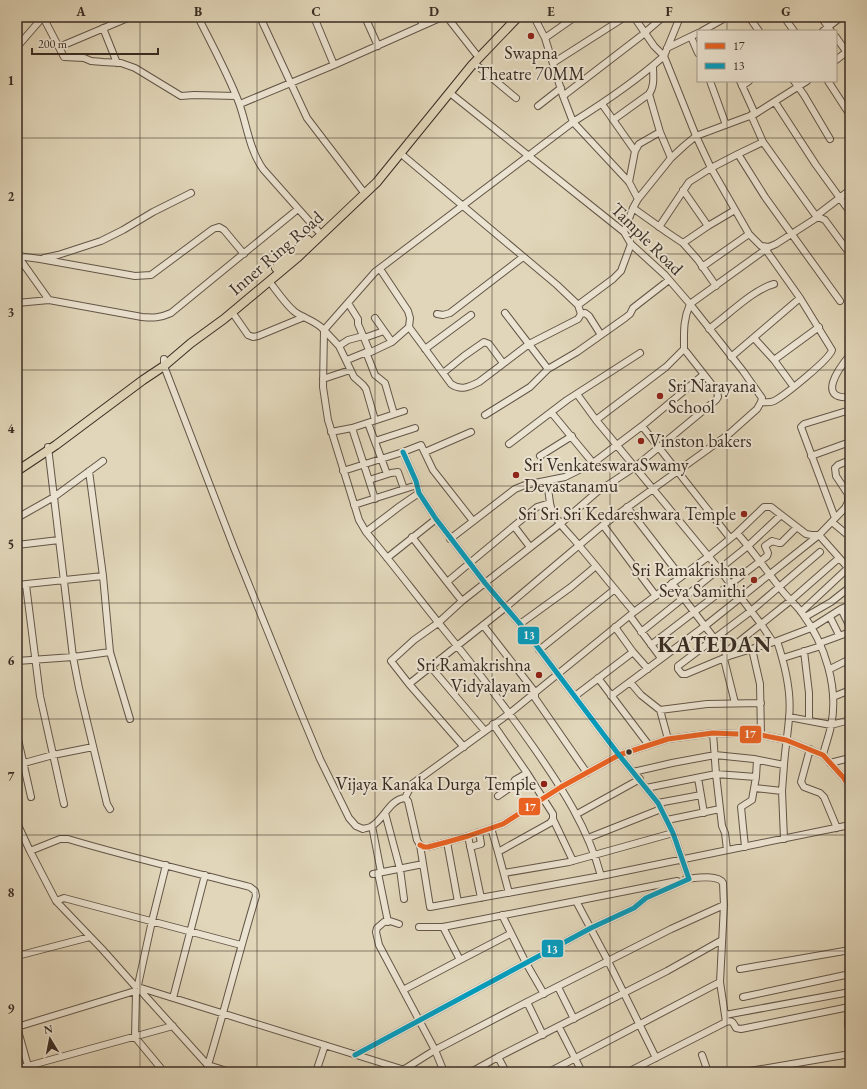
<svg xmlns="http://www.w3.org/2000/svg" width="867" height="1089" font-family="'EB Garamond',serif">
<style>
.lines{fill:none;stroke-linecap:round;stroke-linejoin:round}
.minor-casing{stroke:#635648;stroke-width:8}
.major-casing{stroke:#392c23;stroke-width:10}
.minor{stroke:#ece4d2;stroke-width:6}
.major{stroke:#e1d6b9;stroke-width:8}
.bus-1-casing{stroke:#ece4d2;stroke-width:8}
.bus-2-casing{stroke:#ece4d2;stroke-width:8}
.bus-1{stroke:#e96222;stroke-width:5}
.bus-2{stroke:#069cbd;stroke-width:5}
.grid{fill:none;stroke:#392c23;stroke-width:1;stroke-opacity:0.55}
.poi-dot{fill:#8f2418;stroke:#ece4d2;stroke-width:1.5}
.bus-dot{fill:#392c23;stroke:#ece4d2;stroke-width:1.5}
.labels{text-anchor:middle;stroke-width:4;stroke-linejoin:round;paint-order:stroke}
.poi-label{font-size:18px;fill:#392c23;stroke:#ece4d2;text-anchor:end}
.street-label{font-size:18px;fill:#392c23;stroke:#ece4d2}
.district-label{font-size:22px;font-weight:bold;letter-spacing:1px;fill:#392c23;stroke:#ece4d2}
.line-badge{stroke:#ece4d2;stroke-width:1.5}
.badge-label{font-size:11px;text-anchor:middle;font-weight:bold;fill:#fff}
.neatline{fill:none;stroke:#392c23;stroke-width:1.5}
.grid-label{font-size:13px;text-anchor:middle;font-weight:bold;fill:#392c23}
</style>
<rect width="100%" height="100%" fill="#e1d6b9"/>
<filter id="stains"><feTurbulence type="fractalNoise" baseFrequency=".005" numOctaves="4"/><feColorMatrix values="0 0 0 0 .2 0 0 0 0 .09 0 0 0 0 .02 0 0 0 .5 -.17"/></filter>
<radialGradient id="worn" r=".72"><stop offset=".6" stop-color="#630" stop-opacity="0"/><stop offset="1" stop-color="#630" stop-opacity=".3"/></radialGradient>
<g class="lines">
<defs>
<path id="minor" d="M43 17 64 57 84 58 91 61 103 62 121 63 135 68 181 96 194 95 236 96
M198 17C212 45 228 74 239 103 247 125 249 149 263 169L318 231
M260 17 307 118 362 190 366 192
M314 17 334 65
M365 17 378 46
M419 17 423 25
M447 17 476 54
M534 17 545 38 563 96 573 122 629 182 638 199
M680 17 664 56 696 136 711 168 749 234 761 246 769 247 776 244 818 217
M749 17 759 31
M784 17 794 31
M821 17 831 31
M103 28 117 63
M702 31 727 17
M823 31 841 17
M691 37 698 53
M836 37 850 57
M545 38 575 17
M17 47 43 17
M59 47 130 17
M667 48 698 33
M836 60 849 50
M474 63 516 98
M553 63 625 17
M653 66C653 75 655 86 649 94L660 132 671 158
M710 81 726 125
M740 81 755 114
M794 81 804 95 830 139
M828 81 850 115
M742 86 749 81
M563 96 641 36 663 17
M775 102 816 165 850 212
M240 104 334 65 442 17
M602 104 635 151 629 182
M538 106 561 88
M751 115 763 142 816 216 825 220 850 254
M613 120 649 94
M635 151 639 144 660 132
M400 153 557 285 578 305 581 314 578 319 529 344 479 382C469 387 461 391 451 384L409 327
M738 154 763 142
M683 190 708 226 735 210
M633 208 668 233 683 243 698 260 716 286
M816 216 850 190
M659 227 689 182 711 168 738 154 765 197 840 301
M624 232 633 208 638 199 671 158 684 146 696 136 755 114 807 81
M683 243 708 226
M769 247 690 304C683 320 684 332 684 349L666 367 596 420 719 569 761 624 773 642
M17 255 49 300
M18 256 40 259 135 276 151 275 213 229 219 227 224 230 244 254
M44 258 58 255 101 241 123 230 153 212 191 193
M702 267 749 234
M380 269 408 311 410 318 409 327 392 342
M269 281C276 290 286 305 295 312 305 319 316 321 324 330L323 387 328 420 359 520 366 532C393 564 419 599 446 632 476 669 506 708 534 748 562 788 588 828 601 876
M17 303 49 300 142 317C153 318 160 318 171 313L298 209
M348 303 358 319V324L364 338 369 350 371 352 392 342 375 318
M578 305 613 279 621 271 631 244
M232 312 248 335 253 337 258 336 304 317
M505 313 548 369 577 352 625 318 630 314 633 308 669 280
M437 314 443 315 450 313 523 257
M581 314 585 313 589 316 601 335
M709 329C727 316 754 289 774 284
M364 338 384 331
M754 338 774 360 793 386
M339 346 348 340 363 336
M425 349 471 315
M366 352 375 375 385 383 394 414
M850 355C839 368 816 400 850 397
M731 357 800 298
M164 359V366L234 548 300 711 320 759 349 818 356 826 363 829C365 828 370 828 372 826 384 819 390 799 405 798L408 801 417 840 420 845 430 907 601 876 850 825
M347 360 369 351
M774 360 819 327
M443 373 464 356 484 342 489 344 503 363
M323 379 350 370
M577 394 596 420
M761 402C766 402 770 403 774 401 784 396 830 359 832 350L800 298 766 250
M551 412 593 463
M485 415 530 387 548 369
M375 420 366 389 363 385 354 377 339 346 324 330 375 272 573 122C605 102 636 81 664 56L654 46 634 17
M368 423 387 474
M642 426 730 538
M352 428 375 499
M331 432 352 428 404 411
M375 441 415 428
M509 444 567 400 640 353
M48 447 73 657 79 688 107 804 110 809
M425 452 471 432
M540 456 572 436
M811 456 850 442
M850 460 838 465 835 468 836 476 850 497
M89 471 103 576 110 652 130 719
M343 471 403 452 421 445 433 470 473 521
M369 480 391 473 398 472 404 489
M547 481 550 503
M354 505 417 485
M627 507 681 577
M17 518 54 497 103 461
M835 518 801 427 804 424 850 410
M832 522 850 537
M603 525 656 596
M514 526 537 507 550 503C553 521 570 533 581 548 599 569 616 591 634 612
M366 532 400 506 419 493
M737 533C754 552 768 573 784 593 790 600 797 606 802 613 825 644 839 688 831 726 829 736 825 746 823 755
M412 537 447 582
M450 539 515 489 525 485 565 477 593 463 642 426 703 375
M17 545 59 540
M820 552 751 611 678 666V669L682 674H686L729 656 777 641 811 628 841 609 850 605
M387 558 436 519
M672 583 727 655
M17 585 103 576
M26 585 40 696 64 804
M462 601 447 582 514 526 530 547
M841 609 850 627
M801 612 848 568
M630 616 661 658
M805 617 831 602 850 587
M830 617 839 635
M520 624 571 587 596 566
M483 625 535 692V698L587 773
M615 627 633 652
M641 632 748 546 781 515
M777 641C785 665 792 692 789 718 788 733 785 749 784 765
M820 643 850 632
M651 645 767 556 768 553 765 546 772 541 779 543H781L797 527
M752 649 760 684 761 735
M539 650 615 589
M804 651 809 693V719
M726 652 790 601 839 558
M783 658 821 646
M724 659 735 703
M17 661 73 657 110 652
M430 666 485 731
M830 669 850 659
M598 678 648 744
M630 682 641 695 660 710 668 739
M409 684 506 607 603 525 729 434 757 409 761 402 762 398 743 371 690 304 665 275 631 244 624 232 450 93
M575 696 633 652 648 669
M611 696 705 626 819 535 845 508 848 502V495
M833 697 850 690
M660 710 707 704 761 703
M789 717 831 725 850 720
M493 724 527 773 553 814V819L550 823 498 852 509 893
M713 733 716 774 722 826 725 833 727 850
M17 735 31 797
M464 747 409 684 391 661 414 640 438 623 462 601 560 524 597 492 635 467 716 400 718 397 717 391 684 349
M810 749 801 782 804 787 820 793 824 797 837 828
M830 763 850 758
M17 765 53 755 93 747
M633 772 672 763 715 755 754 759 784 765 782 791 784 839
M698 778 704 813
M646 788 716 774 756 777 757 760
M755 788 782 791
M498 796 511 787 515 780 527 773
M405 798 412 784 510 713 634 612 705 559 737 533 764 507H771L806 534 811 535H819L850 570
M658 803 701 795
M385 813 400 869 404 899
M577 814 640 779
M553 819 573 861
M667 820 720 809
M17 823 30 851
M372 826 381 872
M491 828 498 852
M468 836 481 898
M588 838 661 809
M447 842 458 902
M420 845 424 847H428L447 842 468 836 503 824 561 787 619 755 668 739 713 733 761 735 786 740 823 755 843 777 850 788
M470 847 481 844 479 832
M745 847 741 807 752 800 756 777
M378 873 388 922
M504 873 569 862 673 833
M373 874 423 864
M686 879C695 878 718 874 723 883L724 905 720 982 726 1022C732 1020 733 1022 736 1028L741 1029 849 1007
M56 901 64 898 241 945
M576 901 677 881
M502 915 526 963 544 994
M399 924 390 921 384 922 377 928 376 932 379 945 435 1050 444 1072
M419 927H443L576 901 608 961 656 1058
M17 956 90 937
M460 960 510 934
M740 969 850 950
M138 985 152 921 166 865
M135 986 102 949 56 901 30 851 60 839H68C128 857 189 871 250 887L255 891 256 896C239 952 225 1009 208 1065L230 1072
M558 987 574 1019
M141 988 411 1072
M140 990 214 1072
M403 990 460 960 443 927
M136 992 135 1037 164 1072
M850 994 848 1024 850 1033
M743 997 850 974
M173 998 205 875
M527 1002 543 1035
M725 1015 850 992
M17 1027 28 1066 173 1026
M17 1027 135 991
M559 1027 582 1072
M355 1055 591 928 634 908 646 898 689 879 673 833 658 803 619 755 520 624 485 583 436 519 419 493 416 481 403 452
M702 1055 708 1072
M498 1057 506 1072
M17 1069 28 1066
M403 1070 435 1050 527 1002 671 929 724 905
M750 1071 850 1054
M316 1072 325 1045
M471 1072 498 1057 667 971 722 940
M549 1072 720 982
M628 1072 726 1022"/>
<path id="major" d="M276 268 308 240
M17 471 56 445 143 380 164 366 191 343 224 319 297 258 377 182 472 65 518 17"/>
</defs>
<!-- minor casing -->
<use href="#minor" class="minor-casing"/>
<!-- major casing -->
<use href="#major" class="major-casing"/>
<!-- minor -->
<use href="#minor" class="minor"/>
<!-- major -->
<use href="#major" class="major"/>
<defs>
<path id="bus-1" d="M420 845 424 847H428L447 842 468 836 503 824 561 787 619 755 668 739 713 733 761 735 786 740 823 755 843 777 850 788"/>
<path id="bus-2" d="M355 1055 591 928 634 908 646 898 689 879 673 833 658 803 619 755 520 624 485 583 436 519 419 493 416 481 403 452"/>
</defs>
<!-- bus-1 casing -->
<use href="#bus-1" class="bus-1-casing"/>
<!-- bus-2 casing -->
<use href="#bus-2" class="bus-2-casing"/>
<!-- bus-1 -->
<use href="#bus-1" class="bus-1"/>
<!-- bus-2 -->
<use href="#bus-2" class="bus-2"/>
</g>
<!-- grid -->
<path class="grid" d="M140 17V1072M257 17V1072M375 17V1072M492 17V1072M610 17V1072M727 17V31M727 81V1072M17 138H850M17 254H850M17 370H850M17 486H850M17 603H850M17 719H850M17 835H850M17 951H850"/>
<!-- markers -->
<g class="poi-dot">
<circle cx="531" cy="36" r="4"/>
<circle cx="660" cy="396" r="4"/>
<circle cx="641" cy="441" r="4"/>
<circle cx="516" cy="475" r="4"/>
<circle cx="744" cy="514" r="4"/>
<circle cx="754" cy="580" r="4"/>
<circle cx="539" cy="675" r="4"/>
<circle cx="544" cy="784" r="4"/>
</g>
<circle class="bus-dot" cx="629" cy="752" r="3.5"/>
<g class="labels">
<!-- poi labels -->
<g class="poi-label">
<text x="531" y="59" text-anchor="middle">Swapna<tspan x="531" dy="21">Theatre 70MM</tspan></text>
<text x="668" y="392" text-anchor="start">Sri Narayana<tspan x="668" dy="21">School</tspan></text>
<text x="649" y="447" text-anchor="start">Vinston bakers</text>
<text x="524" y="471" text-anchor="start">Sri VenkateswaraSwamy<tspan x="524" dy="21">Devastanamu</tspan></text>
<text x="736" y="520">Sri Sri Sri Kedareshwara Temple</text>
<text x="746" y="576">Sri Ramakrishna<tspan x="746" dy="21">Seva Samithi</tspan></text>
<text x="531" y="671">Sri Ramakrishna<tspan x="531" dy="21">Vidyalayam</tspan></text>
<text x="536" y="790">Vijaya Kanaka Durga Temple</text>
</g>
<!-- street labels -->
<g class="street-label">
<text transform="translate(647 239) rotate(45)" y="6">Tample Road</text>
<text transform="translate(276 253) rotate(-41)" y="6">Inner Ring Road</text>
</g>
<!-- district labels -->
<g class="district-label">
<text x="715" y="652">KATEDAN</text>
</g>
</g>
<g class="line-badge">
<rect x="517" y="626" width="23" height="19" rx="4" fill="#069cbd"/>
<rect x="739" y="725" width="23" height="19" rx="4" fill="#e96222"/>
<rect x="518" y="797" width="23" height="19" rx="4" fill="#e96222"/>
<rect x="541" y="939" width="23" height="19" rx="4" fill="#069cbd"/>
</g>
<g class="badge-label">
<text x="529" y="639">13</text>
<text x="750" y="738">17</text>
<text x="530" y="811">17</text>
<text x="552" y="953">13</text>
</g>
<!-- margin -->
<rect width="867" height="1089" fill="none" stroke="#e1d6b9" stroke-width="44"/>
<!-- legend -->
<rect x="697" y="30" width="140" height="52" fill="#ece4d2" stroke="#a49a8c"/>
<rect x="705" y="43" width="20" height="6" fill="#e96222" stroke="#a49a8c"/>
<text x="733" y="50" font-size="12" fill="#392c23">17</text>
<rect x="705" y="63" width="20" height="6" fill="#069cbd" stroke="#a49a8c"/>
<text x="733" y="70" font-size="12" fill="#392c23">13</text>
<!-- north arrow -->
<g transform="translate(50 1039) rotate(350)" stroke="#ece4d2" stroke-width="3" paint-order="stroke">
<path d="M0-3L7 15L0 10L-7 15Z" fill="#392c23"/>
<text y="-6" font-size="11" font-weight="bold" text-anchor="middle" fill="#392c23">N</text>
</g>
<!-- scale -->
<path d="M32 48v6h126v-6" fill="none" stroke="#392c23" stroke-width="2"/>
<text x="38" y="48" font-size="12" fill="#392c23" stroke="#ece4d2" stroke-width="3" paint-order="stroke">200 m</text>
<rect x="22" y="22" width="823" height="1045" class="neatline"/>
<g class="grid-label">
<text x="81" y="16">A</text>
<text x="198" y="16">B</text>
<text x="316" y="16">C</text>
<text x="434" y="16">D</text>
<text x="551" y="16">E</text>
<text x="669" y="16">F</text>
<text x="786" y="16">G</text>
<text x="11" y="85">1</text>
<text x="11" y="201">2</text>
<text x="11" y="317">3</text>
<text x="11" y="433">4</text>
<text x="11" y="549">5</text>
<text x="11" y="665">6</text>
<text x="11" y="781">7</text>
<text x="11" y="897">8</text>
<text x="11" y="1013">9</text>
</g>
<rect width="100%" height="100%" filter="url(#stains)"/>
<rect width="100%" height="100%" fill="url(#worn)"/>
</svg>
